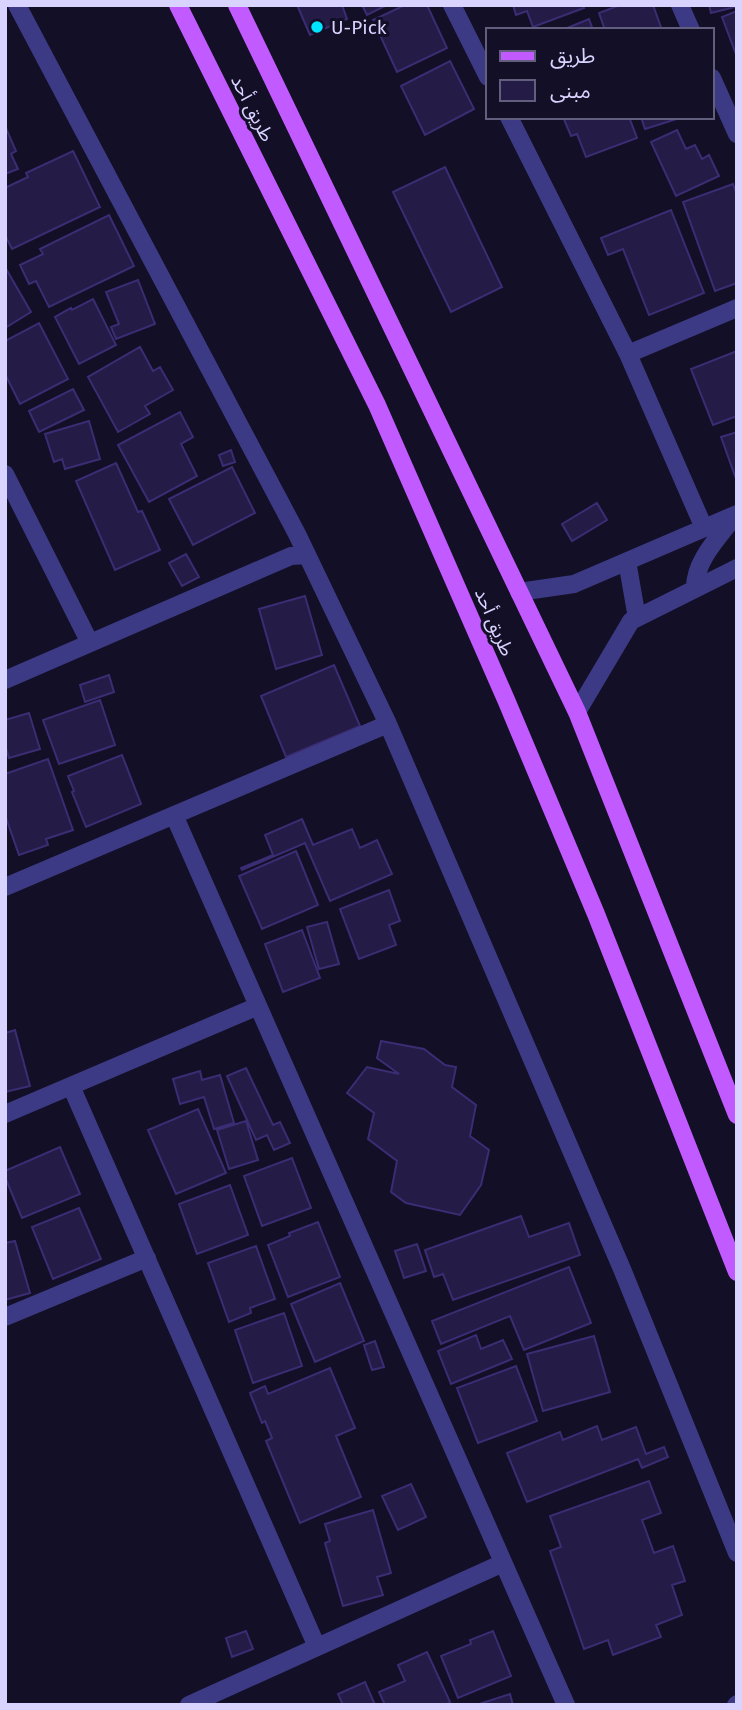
<svg xmlns="http://www.w3.org/2000/svg" width="742" height="1710" font-family="'Fira Sans','Noto Sans Arabic',sans-serif">
<style>
.building{fill:#241b47;stroke:#3b2d73;stroke-width:2}
.lines{fill:none;stroke-linecap:round;stroke-linejoin:round}
.minor{stroke:#3d3a85;stroke-width:18}
.primary{stroke:#c25bff;stroke-width:18}
.poi-dot{fill:#00e5ff;stroke:#130f26;stroke-width:2.5}
.labels{text-anchor:middle;stroke-width:6;stroke-linejoin:round;paint-order:stroke}
.poi-label{font-size:19px;fill:#d9d4ff;stroke:#130f26;text-anchor:start}
.street-label{font-size:19px;fill:#d9d4ff;stroke:#130f26}
</style>
<rect width="100%" height="100%" fill="#130f26"/>
<!-- building -->
<path class="building" d="M297 5H342L347 19 310 35Z
M362 5H387L367 15Z
M405 5H427L447 48 397 72 373 20Z
M513 5H582L584 8 533 27 527 11 516 15Z
M620 5H653L662 30H605L599 13Z
M709 5H735V7L711 13Z
M737 11V57L722 17Z
M589 19 593 30H562Z
M450 61 474 109 425 135 401 86Z
M563 117H629L637 138 586 157 577 134 571 136Z
M641 117H683L645 129Z
M5 126 16 151 11 154 18 169 5 174Z
M677 130 686 149 695 145 702 159 709 155 719 176 676 196 651 142Z
M73 151 100 207 12 249 5 235V188L28 177 26 173Z
M445 167 502 287 451 312 393 192Z
M733 184 737 195V283L715 291 683 202Z
M671 210 704 293 649 315 623 249 608 255 601 238Z
M109 215 134 266 49 307 36 281 29 284 20 265 43 254 40 249Z
M5 267 31 312 5 328Z
M138 280 155 324 116 339 111 327 119 324 106 292Z
M93 299 116 345 79 364 55 317 71 308 72 310Z
M39 323 68 379 20 404 5 374V341Z
M140 347 153 371 160 367 173 390 145 406 150 414 118 432 88 377Z
M737 351V416L713 425 691 369Z
M73 389 84 410 39 432 29 411Z
M180 412 193 437 181 444 197 476 149 502 118 445Z
M89 421 100 459 65 469 62 459 54 462 45 434Z
M737 432V475L735 476 721 437Z
M231 450 235 462 223 466 219 455Z
M116 463 138 512 142 511 160 550 115 570 76 481Z
M232 467 255 513 193 545 169 499Z
M597 503 607 520 572 541 562 524Z
M186 554 199 577 182 586 169 563Z
M305 596 322 655 276 669 259 609Z
M334 665 360 726 286 757 261 696Z
M109 675 114 692 85 702 80 685Z
M100 700 115 745 59 764 43 720Z
M29 713 40 749 9 758 5 745V720Z
M122 755 141 804 86 827 72 792 74 791 68 776Z
M48 759 73 830 46 839 48 845 19 855 5 815V774Z
M302 819 313 845 352 829 360 848 377 840 392 874 330 901 305 843 242 870 241 868 273 855 265 835Z
M296 851 318 905 262 929 239 876Z
M389 890 400 921 389 925 396 945 359 959 340 909Z
M327 922 339 964 319 969 307 927Z
M302 930 320 978 283 992 265 944Z
M15 1030 30 1086 5 1092V1033Z
M381 1041 424 1049 445 1065 456 1067 452 1087 476 1105 470 1136 489 1150 481 1185 460 1215 406 1203 391 1192 397 1161 368 1139 374 1113 347 1093 367 1067 399 1074 377 1058Z
M246 1068 273 1125 280 1122 290 1143 274 1150 267 1135 256 1140 227 1076Z
M200 1071 202 1080 220 1075 234 1123 214 1129 204 1097 180 1104 173 1079Z
M198 1109 226 1173 176 1194 148 1130Z
M246 1121 258 1160 229 1169 217 1130Z
M60 1147 80 1194 22 1218 5 1177V1171Z
M292 1158 311 1208 262 1226 244 1176Z
M230 1185 248 1235 197 1254 179 1204Z
M79 1208 101 1259 53 1279 32 1227Z
M521 1216 529 1237 569 1223 580 1255 453 1300 443 1274 434 1277 425 1250Z
M318 1222 340 1277 288 1297 268 1245 290 1236 289 1233Z
M15 1241 30 1293 5 1300V1243Z
M417 1244 426 1271 404 1278 395 1251Z
M256 1246 275 1299 250 1308 251 1313 229 1322 208 1263Z
M569 1267 591 1323 524 1350 510 1316 441 1344 432 1321Z
M340 1283 364 1341 315 1362 291 1304Z
M284 1313 302 1366 253 1383 235 1330Z
M476 1335 481 1349 503 1340 512 1359 451 1384 438 1351Z
M594 1336 610 1392 543 1411 527 1354Z
M375 1341 384 1367 372 1370 364 1345Z
M516 1366 537 1421 478 1443 457 1388Z
M330 1368 355 1428 336 1436 361 1497 300 1523 266 1441 272 1438 265 1421 262 1423 250 1393 265 1386 268 1394Z
M597 1426 602 1440 636 1427 646 1454 664 1447 668 1457 642 1468 638 1459 527 1502 507 1453 560 1432 563 1440Z
M649 1481 661 1513 642 1520 654 1553 673 1546 685 1581 672 1585 682 1615 656 1625 661 1637 613 1655 608 1640 584 1649 550 1551 561 1547 550 1516Z
M411 1484 426 1517 398 1530 382 1496Z
M373 1510 391 1573 377 1577 383 1595 343 1606 325 1543 330 1541 325 1524Z
M246 1631 253 1649 232 1657 226 1638Z
M493 1631 511 1676 458 1698 441 1656 471 1644 470 1640Z
M427 1652 450 1702 445 1705H385L379 1692 405 1681 398 1665Z
M365 1682 375 1705H343L338 1694Z
M510 1694 513 1705H476Z"/>
<g class="lines">
<!-- minor -->
<path class="minor" d="M17 5 297 534 388 724 622 1269 737 1553
M452 5 488 77
M680 5 691 30
M712 78 737 134
M509 117 628 354 704 528
M628 354 737 308
M5 474 90 643
M627 561 637 618
M695 589C694 562 718 538 734 517
M519 592 574 584 737 514
M5 680 291 556 307 555
M577 712 631 621 737 568
M174 815 566 1705
M5 887 388 724
M71 1086 317 1647
M5 1114 258 1006
M5 1317 147 1258
M189 1705 503 1563
M736 1705 737 1704"/>
<!-- primary -->
<path class="primary" d="M178 5 377 405 507 702 596 914 737 1272
M237 5 577 712 737 1115"/>
</g>
<!-- markers -->
<circle class="poi-dot" cx="317" cy="27" r="7"/>
<g class="labels">
<!-- poi labels -->
<g class="poi-label">
<text x="331" y="34">U-Pick</text>
</g>
<!-- street labels -->
<g class="street-label">
<text transform="translate(253 108) rotate(63)" y="7">طريق أحد</text>
<text transform="translate(495 622) rotate(67)" y="7">طريق أحد</text>
</g>
</g>
<!-- border -->
<rect width="742" height="1710" fill="none" stroke="#d9d4ff" stroke-width="14"/>
<!-- legend -->
<rect x="486" y="28" width="228" height="91" fill="#130f26" stroke="#625e7d" stroke-width="2"/>
<rect x="500" y="51" width="35" height="10" fill="#c25bff" stroke="#625e7d" stroke-width="2"/>
<text x="550" y="63" font-size="21" fill="#d9d4ff">طريق</text>
<rect x="500" y="80" width="35" height="21" fill="#241b47" stroke="#625e7d" stroke-width="2"/>
<text x="550" y="98" font-size="21" fill="#d9d4ff">مبنى</text>
</svg>
